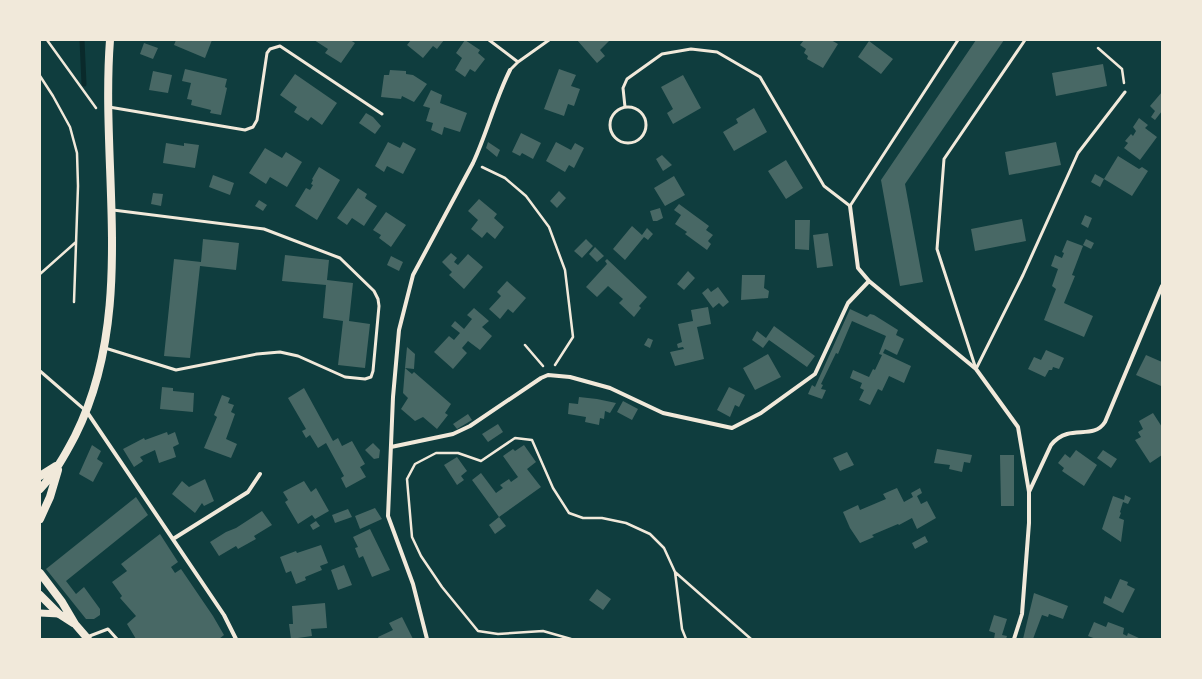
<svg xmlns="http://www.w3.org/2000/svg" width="1202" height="679" font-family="'Golos Text',sans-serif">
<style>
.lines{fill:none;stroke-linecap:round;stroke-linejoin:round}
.stream{stroke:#0a2a2b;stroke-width:5}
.building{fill:#486865}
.path{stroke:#f1e9da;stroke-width:2.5}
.service{stroke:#f1e9da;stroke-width:3}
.minor{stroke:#f1e9da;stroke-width:4}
.tertiary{stroke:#f1e9da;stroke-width:7}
.secondary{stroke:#f1e9da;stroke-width:8}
</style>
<rect width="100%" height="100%" fill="#0f3d3e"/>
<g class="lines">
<!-- stream -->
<path class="stream" d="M82 40 84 84"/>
</g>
<!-- building -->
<path class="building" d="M176 40H212L205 58 174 45Z
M314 40H350L355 43 341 63 325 53 328 49Z
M411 40H444L437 49 433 46 423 58 407 45Z
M465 40 480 50 478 53 485 59 475 72 470 69 465 77 455 70 462 58 456 53Z
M577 40H610L600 50 605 56 597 63Z
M804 40H831L838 44 823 68 807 59 808 56 804 53 806 49 800 45Z
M976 40H1004L905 184 923 282 900 286 881 180Z
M869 41 893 59 881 74 858 57Z
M144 43 158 48 153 59 140 54Z
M1103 64 1107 86 1056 96 1052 73Z
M185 69 227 79 225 87 227 88 221 115 210 113 211 110 191 105 192 100 187 99 191 83 182 81Z
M559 69 576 75 571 86 580 89 574 106 568 104 564 116 544 109Z
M390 70 406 71V74L413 75 427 84 414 102 402 96 401 99 381 97 384 75H389Z
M153 71 172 75 168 93 149 90Z
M295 74 337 103 322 125 311 117 308 121 294 112 297 107 280 95Z
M683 75 701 108 673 124 667 113 673 109 661 87Z
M431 90 442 95 440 103 467 113 460 132 444 127 442 135 431 130 433 123 426 121 430 108 423 106Z
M1162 92V111L1155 120 1151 117 1155 111 1150 106Z
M754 108 767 132 734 151 723 132 738 123 736 119Z
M366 113 373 117 381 126 375 134 359 123Z
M1139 118 1148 125 1145 128 1157 137 1140 160 1124 148 1128 143 1125 141 1131 134 1133 136 1136 131 1133 127Z
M521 133 541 143 533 159 522 153 520 156 512 152Z
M388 142 400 148 403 142 416 149 403 174 387 166 384 172 375 166Z
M488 142 500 150 497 157 486 148Z
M556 142 571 150 575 143 584 148 574 168 569 165 565 172 546 161Z
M1056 142 1061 165 1009 175 1005 152Z
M166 143 184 146V143L199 145 195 168 163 163Z
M265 148 282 158 286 152 302 162 287 187 270 177 266 184 249 173Z
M662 155 672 165 663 171 656 159Z
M1118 156 1139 169 1142 167 1148 171 1132 196 1104 179Z
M786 160 803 188 786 199 768 171Z
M319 167 340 180 317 220 295 206 306 188 310 190 313 185 311 184 313 180 312 179Z
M1095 174 1104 179 1100 187 1091 182Z
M213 175 234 183 230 195 209 187Z
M674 176 685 195 665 206 654 188Z
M358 188 367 194 365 198 377 206 364 226 352 218 347 225 337 218Z
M559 191 566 198 557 208 550 201Z
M153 193 163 194 161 206 151 204Z
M479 199 497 214 494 218 504 227 495 239 487 232 482 238 471 229 478 220 468 211Z
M259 200 267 205 263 211 255 206Z
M679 204 709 226 706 230 713 235 708 241 711 244 707 250 685 234 687 232 675 224 681 215 674 210Z
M660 208 663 218 657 221H653L650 211Z
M386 212 406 225 391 247 379 238 381 235 373 230Z
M1085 215 1092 218 1088 228 1081 224Z
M1022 219 1026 241 975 251 971 229Z
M795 220H810L809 250 795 249Z
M632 226 642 235 647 228 653 234 648 240 644 237 625 260 613 249Z
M828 233 833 266 817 268 813 235Z
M203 239 239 243 236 270 200 266 190 358 164 356 174 259 201 262Z
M586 239 593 246 582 258 574 251Z
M1086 239 1094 243 1091 249 1083 245Z
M1067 240 1083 246 1072 275 1075 276 1064 303 1093 316 1084 337 1044 320 1056 289 1052 286 1058 269 1051 266 1055 255 1062 258 1064 253 1062 252Z
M595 247 604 256 597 262 589 254Z
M451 253 457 258 454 262 458 265 468 254 483 267 464 289 449 275 452 272 442 262Z
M285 255 329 260 327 280 353 283 349 321 370 324 365 368 338 365 343 321 323 318 326 285 282 281Z
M391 256 403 262 399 271 387 265Z
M607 259 647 297 639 306 641 308 634 317 619 303 623 299 608 286 597 297 586 287 607 264 605 261Z
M688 271 695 278 684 290 677 284Z
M742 275H765L764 288 769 291 768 298 741 300Z
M507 281 526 298 513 313 508 309 500 319 489 309 501 296 497 292Z
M718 287 729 302 723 307 719 303 713 308 702 293 708 288 711 292Z
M708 307 711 324 697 327 704 359 675 366 670 352 684 349 683 347 678 348 677 344 682 342 678 324 693 321 691 310Z
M474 308 489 321 482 327 492 336 480 350 468 341 462 348 467 353 453 369 434 352 449 336 454 340 460 333 451 326 455 321 464 329 472 319 467 315Z
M850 309 867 317 870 314 874 315 898 330 896 335 904 339 897 355 885 349 883 353 911 366 904 383 889 376 882 391 878 389 870 405 859 400 864 390 860 388 862 383 850 378 853 370 869 377 873 369 875 370 882 355 879 354 886 336 852 321 838 354 836 353 821 384 823 385 821 389 826 390 822 399 808 394 812 385 815 387Z
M774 326 815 356 807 367 769 340 763 348 752 340 757 331 766 338Z
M648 338 653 340 650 348 644 345Z
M407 347 415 354 414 369 405 368 412 374 414 372 451 404 445 413 448 415 437 429 423 417 415 421 401 409 408 398 403 393 405 368Z
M1046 350 1064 358 1059 369 1053 367 1052 370H1049L1045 377 1028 369 1034 357 1041 360Z
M768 354 781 377 755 390 743 368Z
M1146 355 1162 362 1161 386 1136 375Z
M162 387 173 388V391L194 393 193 412 160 409Z
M729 387 745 395 739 407 735 405 730 417 717 410Z
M304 388 333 441 338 438 342 446 352 441 365 464 360 467 366 477 346 488 341 478 344 476 326 443 318 448 310 435 306 438 302 431 306 429 288 398Z
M222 395 230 398 228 403 234 405 231 412 235 414 226 439 237 444 231 458 204 448 217 417 214 415Z
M579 397 597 399 616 403 610 413 605 411 604 419 600 418 599 425 585 422 586 417 568 414 569 403 578 404Z
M623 401 638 409 632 420 617 412Z
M1153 413 1162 427V455L1150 463 1135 440 1141 437 1138 432 1143 429 1139 421Z
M468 414 472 420 457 429 453 424Z
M498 424 503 432 488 442 482 434Z
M167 432 168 435 175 432 179 444 173 447 176 457 159 463 155 450 140 457 143 461 134 467 123 449 144 438 145 440Z
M373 443 380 450 379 458 374 459 365 450Z
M92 445 101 451 97 459 103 463 93 482 79 474Z
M524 445 536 462 527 469 541 487 499 517 506 526 495 534 489 525 499 517 472 480 481 473 496 493 503 488 500 485 509 479 511 482 518 477 503 456 513 449 515 451Z
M937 449 972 455 970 463 964 462 962 472 949 469 950 465 934 463Z
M1076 450 1097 465 1084 486 1062 471 1064 468 1058 463 1065 454 1070 458Z
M1103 450 1117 459 1111 468 1097 458Z
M847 452 854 465 840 471 833 458Z
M1000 455H1014V506H1001Z
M457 457 467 471 461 476 464 480 457 485 444 465Z
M205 479 214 501 204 506 202 503 195 513 172 494 182 481 189 487Z
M304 481 311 492 316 488 329 511 315 519 312 515 298 524 285 502 288 500 283 492Z
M897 488 904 502 913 497 911 493 920 488 922 493 917 496 921 504 927 501 936 518 917 529 912 518 899 525 898 524 872 535 874 537 860 543 850 528 843 512 858 505 860 510 886 499 883 494Z
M1125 495 1131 498 1128 504 1123 502 1120 512 1121 513 1119 518 1124 520 1121 542 1102 529 1113 496 1124 500Z
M136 497 148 515 66 581 76 594 84 587 100 609V615L94 619H86L46 569Z
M375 508 382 519 360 529 355 516Z
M348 509 352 517 335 523 332 515Z
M262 511 272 525 254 536 256 539 238 549 236 546 219 556 210 542 226 532 236 528Z
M316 521 320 526 313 530 310 525Z
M370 529 390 570 372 577 363 556 359 558 355 548 358 547 353 537Z
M160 534 178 562 171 567 175 573 181 569 213 616 224 635 219 639H136L127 624 136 616 120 598 122 596 112 582 127 571 121 564Z
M925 536 928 542 915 549 912 543Z
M321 545 328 563 320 566 322 570 305 577 306 580 296 584 291 571 286 573 280 557 296 551 297 553Z
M344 565 352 585 338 590 331 570Z
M1120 579 1128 582 1127 585 1135 589 1123 613 1103 603 1105 596 1111 599Z
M597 589 611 599 603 610 589 600Z
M1034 593 1068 606 1063 619 1049 614 1048 617 1042 615 1033 639H1023Z
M325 603 327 628 311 629 312 636 291 639 289 624H293L292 606Z
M994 615 1007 619 1002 635 1007 636 1006 639H994L995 633 989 631Z
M402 617 413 639H379L378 637 393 630 389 623Z
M1094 622 1106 627 1108 622 1124 628 1123 634 1127 636 1128 633 1141 639H1096L1088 636Z"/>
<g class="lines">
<!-- path -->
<path class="path" d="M47 40 96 108
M1098 48 1122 69 1124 83
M40 76 53 96 70 127 77 153 78 186 74 302
M482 167 505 178 526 196 549 227 565 270 573 337 555 365
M40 274 76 242
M525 345 543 366
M675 572 682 629 686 639
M571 639 543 631 498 634 478 631 442 587 421 556 412 537 407 479 415 464 436 453H458L481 461 515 438 532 440 553 488 569 513 583 518H602L626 523 650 534 664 548 675 572 751 639"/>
<!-- service -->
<path class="service" d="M489 40 518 62
M1025 40 944 159 937 249 976 369 1023 275 1078 153 1125 92
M510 70 518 62 549 40
M109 107 245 130 253 127 257 120 267 53 270 49 280 46 382 114
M625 107 623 88 627 79 662 54 691 49 717 52 760 77 824 186 850 206 958 40
M610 125a18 18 0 1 1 36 0a18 18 0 1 1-36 0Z
M105 348 176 370 257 354 280 352 298 356 345 377 365 379 371 377 373 371 379 306 378 299 374 291 340 258 264 229 113 210
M40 371 85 410
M87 637 108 629 117 639"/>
<!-- minor -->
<path class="minor" d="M850 206 858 268 869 281 976 369 1018 427 1029 492V523L1022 614 1014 639
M87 412 224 615 236 639
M391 447 453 434 470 426 541 378 548 375 570 377 610 388 663 413 732 428 761 413 815 374 848 303 869 281
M1029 492 1051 445C1055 440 1060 436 1067 434 1081 430 1096 436 1105 422L1162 286
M173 539 248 492 260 474
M427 639 413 584 388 516 393 397 399 330 413 275 473 163C487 133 495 100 510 70"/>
<!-- tertiary -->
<path class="tertiary" d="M40 613 59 614"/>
<!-- secondary -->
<path class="secondary" d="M40 476 56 466
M40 489C55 473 65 455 75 436 137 313 100 171 110 40
M40 519 50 497 58 470
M40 573 62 602 75 624 88 639
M40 595 59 614 73 623"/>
</g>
<!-- border -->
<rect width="1202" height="679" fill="none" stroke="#f1e9da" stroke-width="82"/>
</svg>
